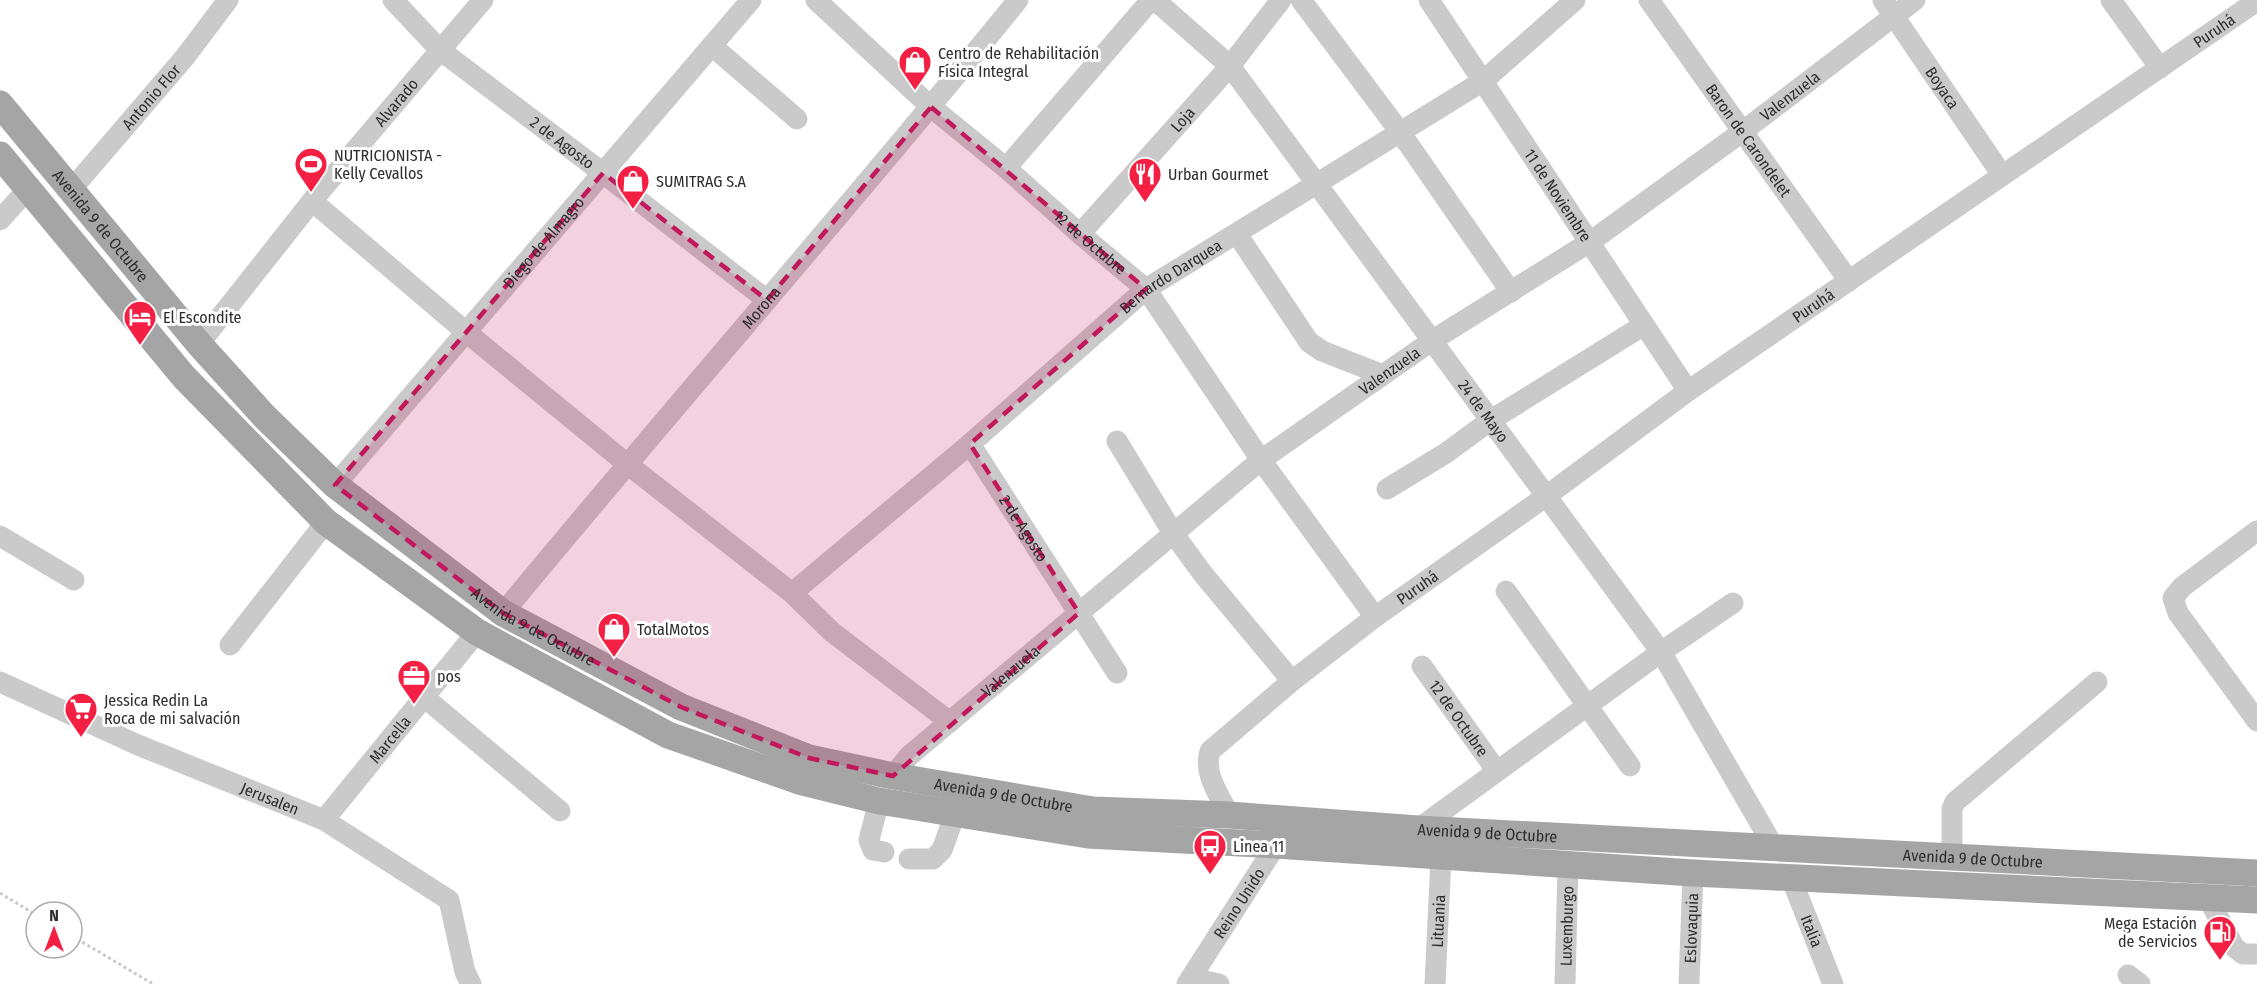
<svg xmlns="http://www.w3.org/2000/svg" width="2257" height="984" font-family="'Fira Sans Condensed',sans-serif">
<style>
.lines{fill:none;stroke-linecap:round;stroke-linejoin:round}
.path{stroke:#cacaca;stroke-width:3;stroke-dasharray:3 3;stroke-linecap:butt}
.minor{stroke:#cacaca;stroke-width:21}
.major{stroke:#a5a5a5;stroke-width:27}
.marked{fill:#c2185b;fill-opacity:0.2;stroke:#c2185b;stroke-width:4.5;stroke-dasharray:12 8;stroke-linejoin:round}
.labels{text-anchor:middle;stroke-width:6;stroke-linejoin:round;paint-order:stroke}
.street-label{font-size:16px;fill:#2d2d2d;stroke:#fff}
.poi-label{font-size:16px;fill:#2d2d2d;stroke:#fff;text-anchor:start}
</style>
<rect width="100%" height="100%" fill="#fff"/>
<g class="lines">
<!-- path -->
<path class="path" d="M0 893 36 915
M72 936 153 984"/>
<!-- minor -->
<g class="minor">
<path id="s1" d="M393 0 440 50 603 173 767 300"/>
<path id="s2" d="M816 0 931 107 1006 168 1080 234 1146 289 1261 460 1375 617"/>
<path id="s3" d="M1155 0 1230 66 1661 652 1775 849"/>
<path d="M1301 0 1400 132 1511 292"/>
<path id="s4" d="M1429 0 1688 391"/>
<path id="s5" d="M1649 0 1849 281"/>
<path id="s6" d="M1883 0 2002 175"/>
<path d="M2111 0 2160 68"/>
<path d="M712 46 797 119"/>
<path d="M1006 168 1151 0"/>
<path id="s7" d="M71 190 185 57 228 0"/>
<path d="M312 201 466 332 626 463 792 593 832 632 950 722"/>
<path d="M0 220 28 189"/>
<path id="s8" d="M1080 234 1230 66 1281 0"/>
<path d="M1237 234 1309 342 1322 351 1383 375"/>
<path id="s9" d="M199 344 312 201 483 0"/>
<path d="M1117 441 1173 533 1203 574 1292 681"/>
<path id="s10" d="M970 444 1117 673"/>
<path id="s11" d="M335 485 751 0"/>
<path d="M1387 489 1446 453 1491 420 1644 325"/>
<path d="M2257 531 2182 587 2173 598 2178 613 2257 721"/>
<path d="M0 536 74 580"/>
<path d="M1506 591 1630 766"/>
<path id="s12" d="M792 593 970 444 1146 289 1483 81 1575 0"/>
<path id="s13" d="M503 613C673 407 850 207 1018 0"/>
<path d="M230 645 326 522"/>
<path id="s14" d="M1422 666 1496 770"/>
<path id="s15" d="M0 682 138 745 324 820 449 900 465 972 471 984"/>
<path d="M424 697 560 811"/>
<path id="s16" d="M893 776 909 756 1261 460 1433 340 1590 242 1742 132 1915 0"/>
<path d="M879 801 869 840 873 850 884 852"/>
<path id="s17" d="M1229 815C1219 794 1203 774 1210 751L1292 681 1375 617 1545 497 1688 391 2257 1"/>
<path id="s18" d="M324 820 477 632"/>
<path d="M1418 829 1661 652 1733 603"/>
<path d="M1952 857V809L1955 802 2097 682"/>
<path d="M909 859H933L942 850 955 814"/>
<path id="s19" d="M1791 878 1833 984"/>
<path d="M2208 898 2234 947 2243 954H2257"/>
<path d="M2128 975 2140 984"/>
<path d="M1191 978 1219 984"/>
<path id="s20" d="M1187 984 1276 845 1279 834"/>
<path id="s21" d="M1435 984 1441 858"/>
<path id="s22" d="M1565 984 1568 866"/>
<path id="s23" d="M1689 984 1693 873"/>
</g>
<!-- major -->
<g class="major">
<path id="s24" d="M0 104 199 344 264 416 335 485 503 613 681 707 809 758 893 776 1093 810 1229 815 1418 829 2257 873"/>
<path d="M0 155 184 377 326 522 477 632 668 735 802 782 879 801 1088 835 1276 845 1693 873 2257 900"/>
</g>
</g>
<!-- marked area -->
<path class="marked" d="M931 107 1146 289 970 444 1079 613 893 776 809 758 681 707 503 613 335 485 603 173 767 300Z"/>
<!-- icons -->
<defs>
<symbol id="shop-pin" viewBox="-11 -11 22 30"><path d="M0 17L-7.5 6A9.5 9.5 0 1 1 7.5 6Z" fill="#f42044" stroke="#fff"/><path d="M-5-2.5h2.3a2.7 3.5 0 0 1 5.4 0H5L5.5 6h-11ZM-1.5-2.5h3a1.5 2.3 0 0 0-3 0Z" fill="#fff"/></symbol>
<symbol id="stadium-pin" viewBox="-11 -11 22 30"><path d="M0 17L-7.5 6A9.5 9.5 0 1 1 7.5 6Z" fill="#f42044" stroke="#fff"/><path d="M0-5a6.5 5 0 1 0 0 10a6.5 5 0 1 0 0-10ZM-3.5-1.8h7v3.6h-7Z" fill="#fff"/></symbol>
<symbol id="restaurant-pin" viewBox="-11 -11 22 30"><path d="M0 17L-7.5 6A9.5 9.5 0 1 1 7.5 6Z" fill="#f42044" stroke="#fff"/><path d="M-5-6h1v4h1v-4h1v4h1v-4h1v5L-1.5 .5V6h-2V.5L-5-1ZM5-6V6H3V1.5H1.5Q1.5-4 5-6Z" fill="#fff"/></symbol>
<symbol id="hotel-pin" viewBox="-11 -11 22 30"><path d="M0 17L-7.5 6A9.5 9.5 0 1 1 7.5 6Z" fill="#f42044" stroke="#fff"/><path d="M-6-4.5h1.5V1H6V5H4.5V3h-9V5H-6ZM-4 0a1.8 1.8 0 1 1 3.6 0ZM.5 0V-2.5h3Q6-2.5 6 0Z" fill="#fff"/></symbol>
<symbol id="office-pin" viewBox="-11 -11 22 30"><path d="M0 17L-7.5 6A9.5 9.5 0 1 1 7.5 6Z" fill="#f42044" stroke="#fff"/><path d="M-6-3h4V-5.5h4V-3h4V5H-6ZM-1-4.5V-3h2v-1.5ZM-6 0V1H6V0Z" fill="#fff"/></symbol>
<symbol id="supermarket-pin" viewBox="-11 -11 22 30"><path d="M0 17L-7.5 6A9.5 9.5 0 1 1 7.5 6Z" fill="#f42044" stroke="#fff"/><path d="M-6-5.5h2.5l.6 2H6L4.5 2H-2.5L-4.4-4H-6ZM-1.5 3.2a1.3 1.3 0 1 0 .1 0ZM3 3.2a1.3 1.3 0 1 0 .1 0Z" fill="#fff"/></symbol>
<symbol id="bus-pin" viewBox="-11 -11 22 30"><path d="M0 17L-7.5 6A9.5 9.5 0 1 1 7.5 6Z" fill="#f42044" stroke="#fff"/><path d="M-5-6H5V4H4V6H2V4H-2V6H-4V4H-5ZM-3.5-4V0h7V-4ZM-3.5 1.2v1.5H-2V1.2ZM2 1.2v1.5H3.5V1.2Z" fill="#fff"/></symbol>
<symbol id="fuel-pin" viewBox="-11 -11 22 30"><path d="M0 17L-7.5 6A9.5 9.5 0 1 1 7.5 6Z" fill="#f42044" stroke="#fff"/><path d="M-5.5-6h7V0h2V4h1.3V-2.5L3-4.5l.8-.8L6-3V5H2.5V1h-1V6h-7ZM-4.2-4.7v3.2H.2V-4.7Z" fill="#fff"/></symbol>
</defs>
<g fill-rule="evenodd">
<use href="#shop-pin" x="896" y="43" width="38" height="52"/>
<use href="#stadium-pin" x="292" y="145" width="38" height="52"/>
<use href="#restaurant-pin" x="1126" y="155" width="38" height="52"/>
<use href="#shop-pin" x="614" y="162" width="38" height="52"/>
<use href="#hotel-pin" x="121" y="298" width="38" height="52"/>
<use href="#shop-pin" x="595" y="610" width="38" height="52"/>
<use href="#office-pin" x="395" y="657" width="38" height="52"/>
<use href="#supermarket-pin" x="62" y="690" width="38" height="52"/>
<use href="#bus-pin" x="1191" y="827" width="38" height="52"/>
<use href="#fuel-pin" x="2201" y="913" width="38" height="52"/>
</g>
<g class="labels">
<!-- street labels -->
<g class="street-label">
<text dy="6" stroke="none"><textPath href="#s17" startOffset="1305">Puruhá</textPath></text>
<text dy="6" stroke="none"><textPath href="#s6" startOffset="106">Boyaca</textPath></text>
<text dy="6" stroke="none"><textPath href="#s16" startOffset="1128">Valenzuela</textPath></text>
<text dy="6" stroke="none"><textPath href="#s7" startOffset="123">Antonio Flor</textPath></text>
<text dy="6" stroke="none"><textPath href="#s9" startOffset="312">Alvarado</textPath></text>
<text dy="6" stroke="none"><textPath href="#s8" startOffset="154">Loja</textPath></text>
<text dy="6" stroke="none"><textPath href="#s5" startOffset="172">Baron de Carondelet</textPath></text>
<text dy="6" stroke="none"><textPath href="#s1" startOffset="222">2 de Agosto</textPath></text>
<text dy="6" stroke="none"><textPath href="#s4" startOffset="234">11 de Noviembre</textPath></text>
<text dy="6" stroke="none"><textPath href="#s24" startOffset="158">Avenida 9 de Octubre</textPath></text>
<text dy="6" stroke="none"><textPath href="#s2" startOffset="366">12 de Octubre</textPath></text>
<text dy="6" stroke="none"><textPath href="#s11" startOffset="320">Diego de Almagro</textPath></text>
<text dy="6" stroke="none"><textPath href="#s12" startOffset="494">Bernardo Darquea</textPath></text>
<text dy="6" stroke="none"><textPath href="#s17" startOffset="819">Puruhá</textPath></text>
<text dy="6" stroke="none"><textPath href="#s13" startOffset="400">Morona</textPath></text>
<text dy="6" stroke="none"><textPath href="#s16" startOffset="642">Valenzuela</textPath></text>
<text dy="6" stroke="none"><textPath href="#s3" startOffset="528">24 de Mayo</textPath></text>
<text dy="6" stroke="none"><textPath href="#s10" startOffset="100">2 de Agosto</textPath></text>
<text dy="6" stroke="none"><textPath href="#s17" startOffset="333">Puruhá</textPath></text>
<text dy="6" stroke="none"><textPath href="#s24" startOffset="752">Avenida 9 de Octubre</textPath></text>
<text dy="6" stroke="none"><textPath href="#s16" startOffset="158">Valenzuela</textPath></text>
<text dy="6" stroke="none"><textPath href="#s14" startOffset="64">12 de Octubre</textPath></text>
<text dy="6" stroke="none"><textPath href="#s18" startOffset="104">Marcella</textPath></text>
<text dy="6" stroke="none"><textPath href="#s24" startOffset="1256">Avenida 9 de Octubre</textPath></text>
<text dy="6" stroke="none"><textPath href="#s15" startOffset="294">Jerusalen</textPath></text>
<text dy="6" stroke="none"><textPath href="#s24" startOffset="1742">Avenida 9 de Octubre</textPath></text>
<text dy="6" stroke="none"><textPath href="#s24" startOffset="2228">Avenida 9 de Octubre</textPath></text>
<text dy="6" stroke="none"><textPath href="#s20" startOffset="96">Reino Unido</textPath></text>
<text dy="6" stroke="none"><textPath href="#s21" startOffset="63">Lituania</textPath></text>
<text dy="6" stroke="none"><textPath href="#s22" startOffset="58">Luxemburgo</textPath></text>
<text dy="6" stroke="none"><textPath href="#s23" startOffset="56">Eslovaquia</textPath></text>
<text dy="6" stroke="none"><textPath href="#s19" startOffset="57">Italia</textPath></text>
</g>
<!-- poi labels -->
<g class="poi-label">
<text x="938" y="59">Centro de Rehabilitación<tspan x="938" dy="18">Física Integral</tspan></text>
<text x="334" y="161">NUTRICIONISTA -<tspan x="334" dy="18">Kelly Cevallos</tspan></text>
<text x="1168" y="180">Urban Gourmet</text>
<text x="656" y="187">SUMITRAG S.A</text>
<text x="163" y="323">El Escondite</text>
<text x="637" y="635">TotalMotos</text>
<text x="437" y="682">pos</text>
<text x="104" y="706">Jessica Redin La<tspan x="104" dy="18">Roca de mi salvación</tspan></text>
<text x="1233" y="852">Linea 11</text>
<text x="2197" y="929" text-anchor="end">Mega Estación<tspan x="2197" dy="18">de Servicios</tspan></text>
</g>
</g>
<!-- north arrow -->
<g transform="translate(54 930)"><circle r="28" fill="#ffffff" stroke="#ababab" stroke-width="1.5"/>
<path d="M0-4.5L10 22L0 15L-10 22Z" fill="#f42044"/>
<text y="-9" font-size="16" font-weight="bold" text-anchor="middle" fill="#2d2d2d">N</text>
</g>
</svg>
